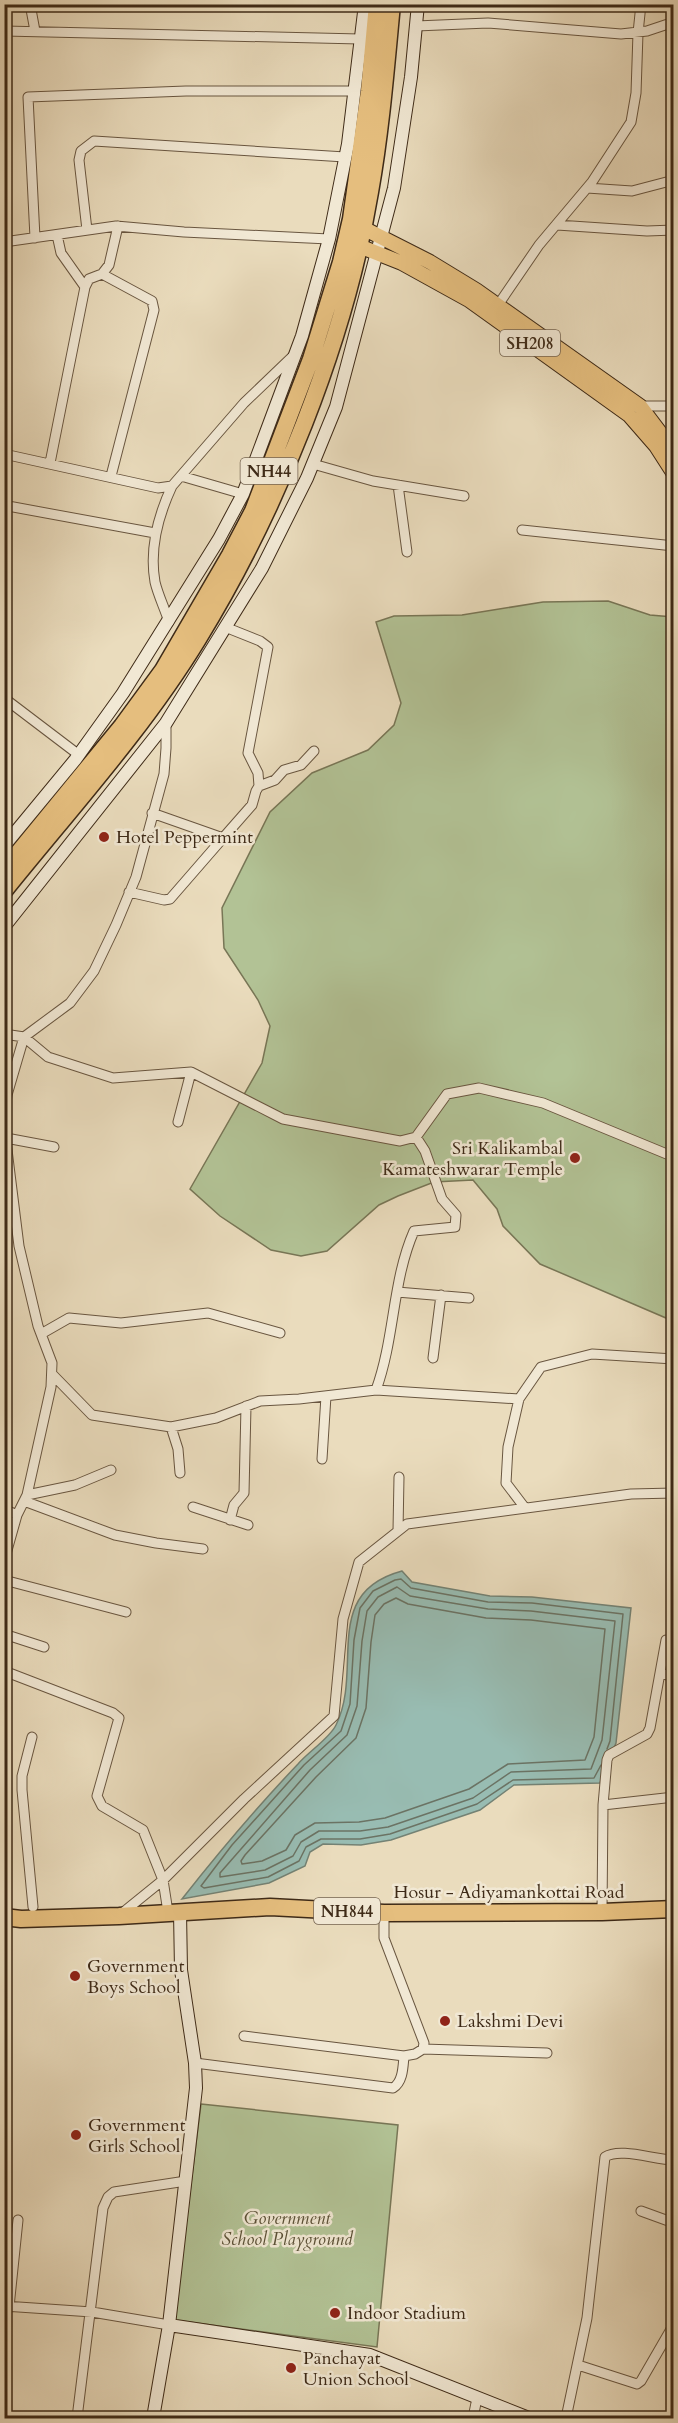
<svg xmlns="http://www.w3.org/2000/svg" width="678" height="2423" font-family="Cardo,serif">
<style>
.green{fill:#b2c295;stroke:#787656;stroke-width:1.5}
.water{fill:#98bcb2;stroke:#748274;stroke-width:1.5}
.lines{fill:none;stroke-linecap:round;stroke-linejoin:round}
.shore{stroke:#6b7364;stroke-width:1.5}
.street-casing{stroke:#695640;stroke-width:11}
.secondary-casing{stroke:#3e2a17;stroke-width:14}
.primary-casing{stroke:#3e2a17;stroke-width:16}
.highway-casing{stroke:#3e2a17;stroke-width:19}
.street{stroke:#f1e8d4;stroke-width:9}
.secondary{stroke:#f1e8d4;stroke-width:12}
.primary{stroke:#e5be7e;stroke-width:14}
.highway{stroke:#e5be7e;stroke-width:16}
.poi-dot{fill:#8f2418;stroke:#f1e8d4;stroke-width:2}
.labels{text-anchor:middle;stroke-width:5;stroke-linejoin:round;paint-order:stroke}
.shield{fill:#f1e8d4;stroke:#746350;stroke-width:1.5}
.shield-label{font-size:16px;font-weight:bold;fill:#3e2a17}
.poi-label{font-size:18px;fill:#3e2a17;stroke:#f1e8d4;text-anchor:start}
.street-label{font-size:18px;fill:#3e2a17;stroke:#f1e8d4}
.park-label{font-size:18px;font-style:italic;fill:#5b5036;stroke:#f1e8d4}
</style>
<rect width="100%" height="100%" fill="#eadcbd"/>
<filter id="stains"><feTurbulence type="fractalNoise" baseFrequency=".00333" numOctaves="4"/><feColorMatrix values="0 0 0 0 .2 0 0 0 0 .09 0 0 0 0 .02 0 0 0 .5 -.17"/></filter>
<radialGradient id="worn" r=".72"><stop offset=".6" stop-color="#630" stop-opacity="0"/><stop offset="1" stop-color="#630" stop-opacity=".3"/></radialGradient>
<!-- green -->
<path class="green" d="M608 601 650 615 673 617V1321L540 1264 503 1226 497 1209 473 1180 434 1182 398 1196 379 1205 327 1251 301 1256 271 1250 220 1216 190 1189 262 1063 270 1026 258 1000 224 948 222 908 270 812 312 773 368 750 394 725 401 703 376 622 394 616 462 615 543 602Z
M201 2104 398 2125 377 2347 174 2320Z"/>
<!-- water -->
<path class="water" d="M402 1571 412 1582 490 1596 532 1597 631 1608 616 1743 600 1783 514 1785 480 1810 391 1840 361 1845 323 1844 310 1852 305 1866 269 1883 182 1899C219 1852 257 1807 298 1764 308 1752 330 1738 336 1725 364 1669 320 1593 402 1571Z"/>
<g class="lines">
<!-- shore -->
<path class="shore" d="M397 1587 410 1596 488 1609 531 1611 615 1621 602 1740 591 1769 511 1772 473 1798 388 1827 360 1831H319L301 1842 293 1856 265 1870 220 1877V1873L310 1770 347 1735 357 1706 362 1641 367 1611 378 1597Z
M396 1598 408 1604 486 1618 531 1620 605 1629 594 1737 585 1760 508 1764 469 1789 385 1818 359 1822 315 1823 295 1835 286 1850 262 1861 242 1864 241 1861 245 1855 316 1777 356 1738 366 1708 371 1642 375 1615 384 1604Z
M601 1765 594 1778 513 1780 477 1804 390 1834 360 1839H321L306 1847 299 1861 268 1877 204 1888 201 1886 232 1845 304 1765 341 1731 350 1704 354 1640 360 1608 373 1591 395 1580 401 1579 411 1588 488 1602 532 1603 623 1614 610 1741 607 1749"/>
<defs>
<path id="street" d="M30 4 35 31
M416 26 488 23 621 34 647 31 674 22
M4 31 360 39
M587 188 632 191 674 180
M557 225 647 231 674 230
M87 230 79 160 81 151 94 141 345 157
M57 235 61 253 85 287
M35 238 28 97 186 91H354
M4 242 116 226 184 232 329 239
M102 274 152 301 154 310 111 476
M498 305 539 245 592 182 631 122 636 93 638 33 641 4
M638 408 640 406H674
M4 454 158 488 172 486 244 403 292 357
M50 463 85 287 89 279 102 274 109 265 118 226
M313 464 373 481 464 496
M181 476 243 494
M398 485 407 552
M8 506 155 533
M522 530 674 546
M169 622C165 609 158 595 155 582 149 548 158 516 172 486
M225 627 260 641 268 647 248 753 258 773 259 786
M4 698 79 755
M152 813 223 838 252 805 256 791 259 786 275 780 284 770 301 765 314 751
M129 892 164 900 170 899 223 838
M4 1034 24 1037 48 1057 113 1078 191 1072 283 1119 400 1141 416 1137 447 1094 479 1088 543 1103 674 1157
M4 1118 7 1095 24 1037 70 1003 94 971 116 925 136 877 164 774 166 748V723
M178 1122 191 1072
M4 1126 19 1246 38 1326 52 1363 51 1387 27 1495 17 1515 4 1561
M6 1138 54 1147
M397 1292 469 1298
M41 1334 69 1318 121 1323 208 1313 280 1333
M433 1358 441 1295
M52 1374 92 1415 171 1427 216 1418 260 1401 299 1399 376 1390C395 1338 392 1281 414 1231L455 1227 456 1215 442 1199 425 1151 416 1137
M376 1390 519 1399
M171 1427 178 1449 180 1473
M322 1459 326 1396
M27 1495 75 1485 111 1470
M24 1501 115 1535 156 1543 203 1549
M193 1507 248 1525
M525 1508 506 1483 508 1447 519 1399 541 1367 592 1354 674 1359
M4 1509 17 1515
M230 1520 234 1505 244 1493 246 1406
M398 1531 399 1477
M4 1580 126 1612
M4 1634 44 1647
M4 1671 113 1713 119 1718 97 1796 102 1806 143 1830 163 1880 168 1912
M660 1673 674 1677
M32 1737 22 1776V1790L33 1907
M603 1805 674 1797
M602 1912 603 1805 607 1760 609 1755 647 1734 650 1728 666 1640
M121 1914 163 1880 244 1799 334 1716 343 1619 359 1562 407 1524 631 1494 674 1493
M244 2036 404 2056
M423 2049 547 2053
M195 2063 393 2088C403 2082 403 2067 404 2056L415 2054 423 2049 424 2043 384 1938V1913
M641 2211 674 2223
M4 2306 92 2312 169 2325
M9 2307 18 2220
M578 2365 637 2384 641 2381 674 2324
M77 2418 103 2208 108 2197 114 2192 186 2181
M473 2418 477 2398
M566 2418 587 2318 605 2157C620 2147 655 2160 674 2160"/>
<path id="secondary" d="M4 846 75 760 123 693 219 539 243 494 302 336 329 239 348 144 365 4
M4 927 166 723 262 568 307 478 336 407 394 188 411 77 418 4
M169 2325 370 2355 529 2418
M153 2418 169 2325 196 2088 195 2063 181 1970 180 1912"/>
<path id="primary" d="M363 228 430 262 476 290 640 406 674 451
M359 246 402 263 469 300 629 415 656 446 674 474"/>
<path id="highway" d="M4 870 122 726 163 670 230 555 253 511 311 359 341 262 351 219 369 91 377 4
M4 891C70 809 143 729 198 639 277 510 345 342 370 192 381 130 386 67 392 4
M4 1917 21 1919 119 1916 270 1907 384 1913 602 1912 674 1909"/>
</defs>
<!-- street casing -->
<use href="#street" class="street-casing"/>
<!-- secondary casing -->
<use href="#secondary" class="secondary-casing"/>
<!-- primary casing -->
<use href="#primary" class="primary-casing"/>
<!-- highway casing -->
<use href="#highway" class="highway-casing"/>
<!-- street -->
<use href="#street" class="street"/>
<!-- secondary -->
<use href="#secondary" class="secondary"/>
<!-- primary -->
<use href="#primary" class="primary"/>
<!-- highway -->
<use href="#highway" class="highway"/>
</g>
<!-- markers -->
<g class="poi-dot">
<circle cx="104" cy="837" r="6"/>
<circle cx="575" cy="1158" r="6"/>
<circle cx="75" cy="1976" r="6"/>
<circle cx="445" cy="2021" r="6"/>
<circle cx="76" cy="2135" r="6"/>
<circle cx="335" cy="2313" r="6"/>
<circle cx="291" cy="2368" r="6"/>
</g>
<g class="labels">
<!-- shield labels -->
<g class="shield">
<rect x="500" y="330" width="60" height="26" rx="4.5"/>
<rect x="240.5" y="458" width="57" height="26" rx="4.5"/>
<rect x="314" y="1898" width="66" height="26" rx="4.5"/>
</g>
<g class="shield-label">
<text x="530" y="349">SH208</text>
<text x="269" y="477">NH44</text>
<text x="347" y="1917">NH844</text>
</g>
<!-- poi labels -->
<g class="poi-label">
<text x="116" y="843">Hotel Peppermint</text>
<text x="563" y="1154" text-anchor="end">Sri Kalikambal<tspan x="563" dy="21">Kamateshwarar Temple</tspan></text>
<text x="87" y="1972">Government<tspan x="87" dy="21">Boys School</tspan></text>
<text x="457" y="2027">Lakshmi Devi</text>
<text x="88" y="2131">Government<tspan x="88" dy="21">Girls School</tspan></text>
<text x="347" y="2319">Indoor Stadium</text>
<text x="303" y="2364">Panchayat<tspan x="303" dy="21">Union School</tspan></text>
</g>
<!-- street labels -->
<g class="street-label">
<text x="509" y="1898">Hosur - Adiyamankottai Road</text>
</g>
<!-- park labels -->
<g class="park-label">
<text x="287" y="2224">Government<tspan x="287" dy="21">School Playground</tspan></text>
</g>
</g>
<!-- margin -->
<rect width="678" height="2423" fill="none" stroke="#eadcbd" stroke-width="24"/>
<rect x="6" y="6" width="666" height="2411" fill="none" stroke="#3e2a17" stroke-width="3"/>
<rect x="12" y="12" width="654" height="2399" fill="none" stroke="#3e2a17" stroke-width="1.5"/>
<rect width="100%" height="100%" filter="url(#stains)"/>
<rect width="100%" height="100%" fill="url(#worn)"/>
</svg>
